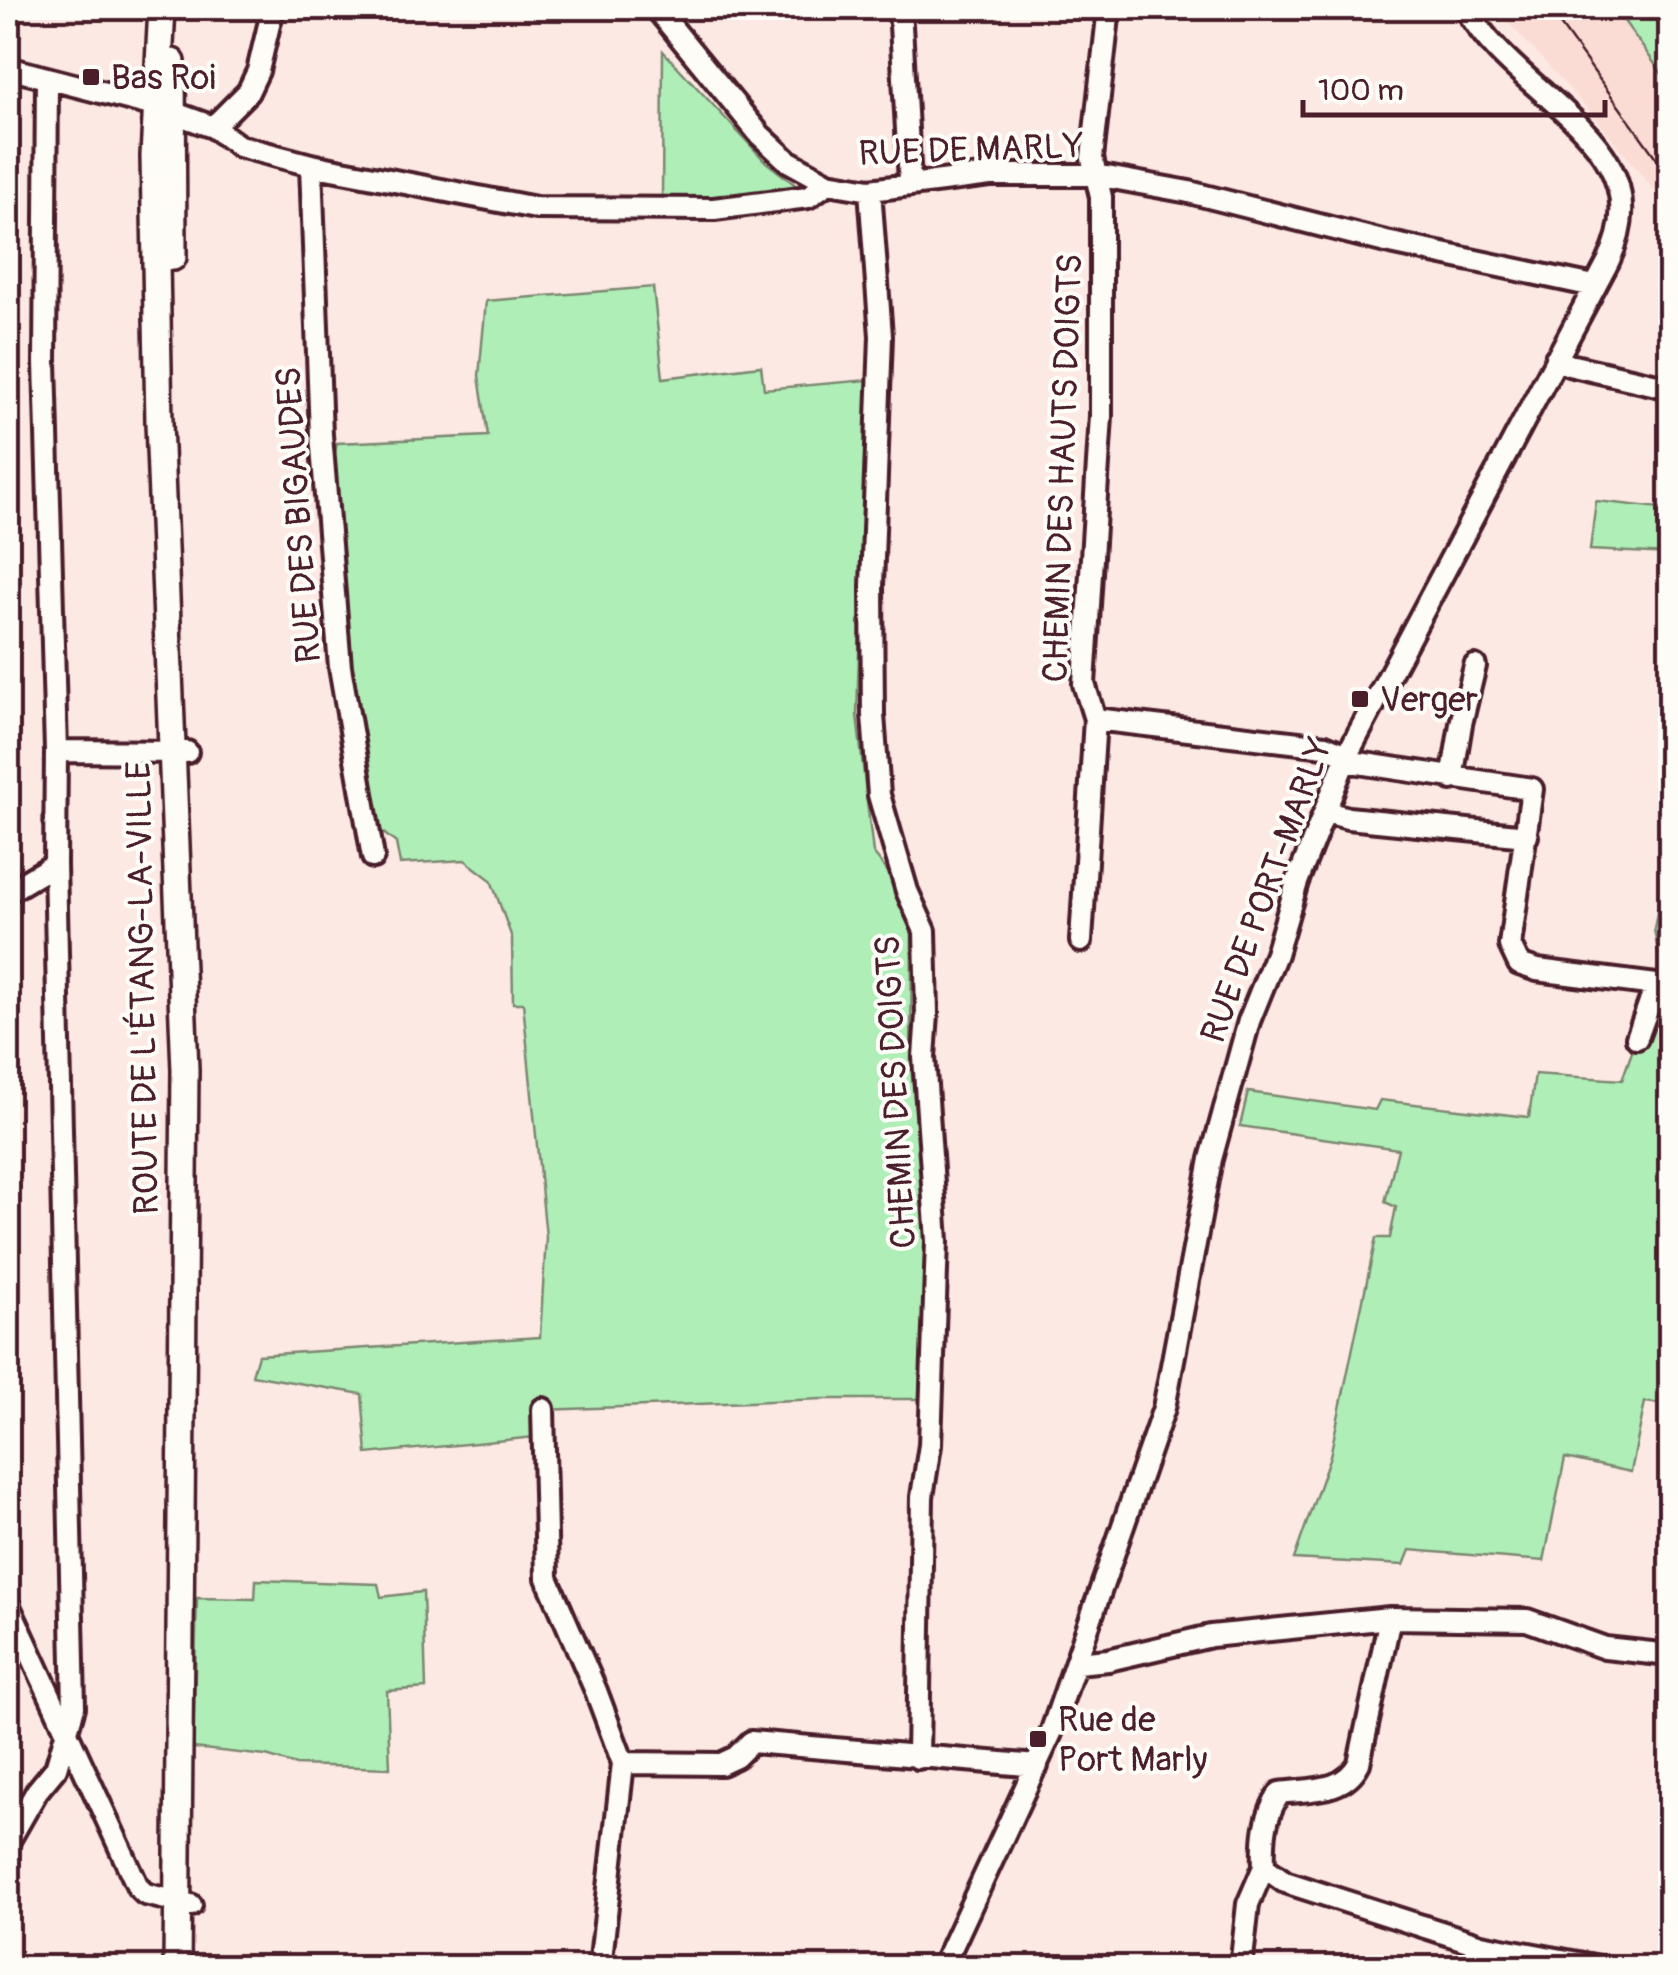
<svg xmlns="http://www.w3.org/2000/svg" width="1678" height="1975" font-family="Pangolin,sans-serif">
<style>
.built{fill:#fbdcd5}
.green{fill:#afefb7;stroke:#7c8771;stroke-width:2.5}
.lines{fill:none;stroke-linecap:round;stroke-linejoin:round}
.minor-casing{stroke:#4a1f2b;stroke-width:28}
.tertiary-casing{stroke:#4a1f2b;stroke-width:32}
.minor{stroke:#fdfcf7;stroke-width:20}
.tertiary{stroke:#fdfcf7;stroke-width:25}
.tram{stroke:#4a1f2b;stroke-width:2.5}
.poi-dot{fill:#4a1f2b;stroke:#fdfcf7;stroke-width:4}
.labels{text-anchor:middle;stroke-width:8;stroke-linejoin:round;paint-order:stroke}
.poi-label{font-size:35px;fill:#4a1f2b;stroke:#fdfcf7;text-anchor:start}
.street-label{font-size:35px;fill:#4a1f2b;stroke:#fdfcf7}
</style>
<rect width="100%" height="100%" fill="#fce9e3"/>
<filter id="ink" filterUnits="userSpaceOnUse"><feTurbulence type="fractalNoise" baseFrequency=".01" numOctaves="2"/><feDisplacementMap in="SourceGraphic" scale="20" xChannelSelector="R" yChannelSelector="G"/><feConvolveMatrix kernelMatrix="1 2 1 2 8 2 1 2 1" color-interpolation-filters="sRGB"/></filter>
<g filter="url(#ink)">
<!-- built -->
<path class="built" d="M1495 8H1658L1670 24V102L1668 105 1670 109V233L1658 219 1664 212 1657 202 1661 199 1596 118Z"/>
<!-- green -->
<path class="green" d="M1630 8H1652L1670 30V85L1624 21Z
M663 51 766 162 802 190 710 201 662 200Z
M653 287 663 378 761 366 764 389 868 380 857 715 873 853 899 886 912 927 911 1065 927 1243 919 1399H823L544 1410 535 1437 367 1454 362 1394 252 1375 258 1355 540 1337 546 1237 523 1003H513L512 938 491 880 465 860 400 864 396 843 371 823 343 661 333 462 337 443 488 436 479 376 486 301Z
M1596 501 1670 509V554L1590 550Z
M1670 843V1405L1645 1402 1631 1472 1565 1458 1544 1561 1410 1550 1404 1565 1294 1559 1330 1456 1376 1238H1390L1396 1207 1385 1202 1398 1149 1240 1126 1248 1092 1375 1110 1380 1100 1529 1117 1535 1074 1622 1080 1661 970 1654 929Z
M256 1580 378 1584 381 1597 423 1592 426 1688 387 1691 390 1768 296 1765 266 1756 193 1748 197 1598 255 1599Z"/>
<g class="lines">
<defs>
<path id="minor" d="M656 8 760 135 788 161 828 183 870 190 990 175H1096L1189 192 1386 242 1594 286
M900 8 910 182
M8 68 155 106 213 127 248 92 258 71 273 8
M213 127 239 146 311 165 536 208 714 209 808 197 828 183
M311 165 321 435 340 667 373 857
M870 190 881 336 872 586 873 715 879 795 907 891 925 931 927 1014 924 1057 937 1241 930 1445 922 1497 918 1758
M1556 358 1569 365 1670 388
M1095 719 1325 746 1347 755
M56 751 187 752
M1345 761 1532 789 1510 945 1519 964 1537 970 1656 985 1637 1038
M1452 779 1461 724 1475 666
M1326 812 1348 818 1527 836
M8 892 55 864
M1081 941 1095 719 1084 684 1101 416V197L1092 158 1109 8
M543 1409 547 1578 596 1691 623 1763 600 1968
M8 1604 138 1887 145 1894 191 1905
M1390 1618 1359 1763C1344 1793 1310 1789 1280 1793 1264 1815 1263 1841 1264 1867L1285 1882 1481 1945 1605 1968
M1077 1663 1108 1660 1211 1636 1390 1618 1527 1620 1605 1648 1670 1655
M623 1763 721 1764 736 1757 751 1742 1037 1766
M8 1842 37 1791 56 1768 74 1707 55 864 56 751 45 362 47 79
M942 1968 1051 1733 1164 1408 1211 1159 1249 1021 1276 954 1297 882 1347 755 1608 262C1667 142 1515 99 1466 8
M1241 1968 1248 1904 1264 1867"/>
<path id="tertiary" d="M162 8 154 156 159 423 185 1070 177 1968
M172 62 173 257"/>
</defs>
<!-- minor casing -->
<use href="#minor" class="minor-casing"/>
<!-- tertiary casing -->
<use href="#tertiary" class="tertiary-casing"/>
<!-- minor -->
<use href="#minor" class="minor"/>
<!-- tertiary -->
<use href="#tertiary" class="tertiary"/>
<!-- tram -->
<path class="tram" d="M1548 8 1670 177"/>
</g>
</g>
<!-- markers -->
<g class="poi-dot">
<rect x="81" y="67" width="20" height="20" rx="5"/>
<rect x="1350" y="689" width="20" height="20" rx="5"/>
<rect x="1028" y="1729" width="20" height="20" rx="5"/>
</g>
<g class="labels">
<!-- poi labels -->
<g class="poi-label">
<text x="111" y="89">Bas Roi</text>
<text x="1380" y="711">Verger</text>
<text x="1058" y="1731">Rue de<tspan x="1058" dy="40">Port Marly</tspan></text>
</g>
<!-- street labels -->
<g class="street-label">
<text transform="translate(971 149) rotate(-2)" y="12">RUE DE MARLY</text>
<text transform="translate(1062 468) rotate(-88)" y="12">CHEMIN DES HAUTS DOIGTS</text>
<text transform="translate(298 515) rotate(-94)" y="12">RUE DES BIGAUDES</text>
<text transform="translate(1266 890) rotate(-70)" y="12">RUE DE PORT-MARLY</text>
<text transform="translate(142 988) rotate(-91)" y="12">ROUTE DE L'ÉTANG-LA-VILLE</text>
<text transform="translate(895 1092) rotate(-93)" y="12">CHEMIN DES DOIGTS</text>
</g>
</g>
<!-- margin -->
<rect width="1678" height="1975" fill="none" stroke="#fdfcf7" stroke-width="40"/>
<rect x="20" y="20" width="1638" height="1935" fill="none" stroke="#4a1f2b" stroke-width="4" filter="url(#ink)"/>
<!-- scale -->
<path d="M1303 100v15h302v-15" fill="none" stroke="#4a1f2b" stroke-width="5"/>
<text x="1318" y="100" font-size="30" fill="#4a1f2b" stroke="#fdfcf7" stroke-width="8" paint-order="stroke">100 m</text>
</svg>
